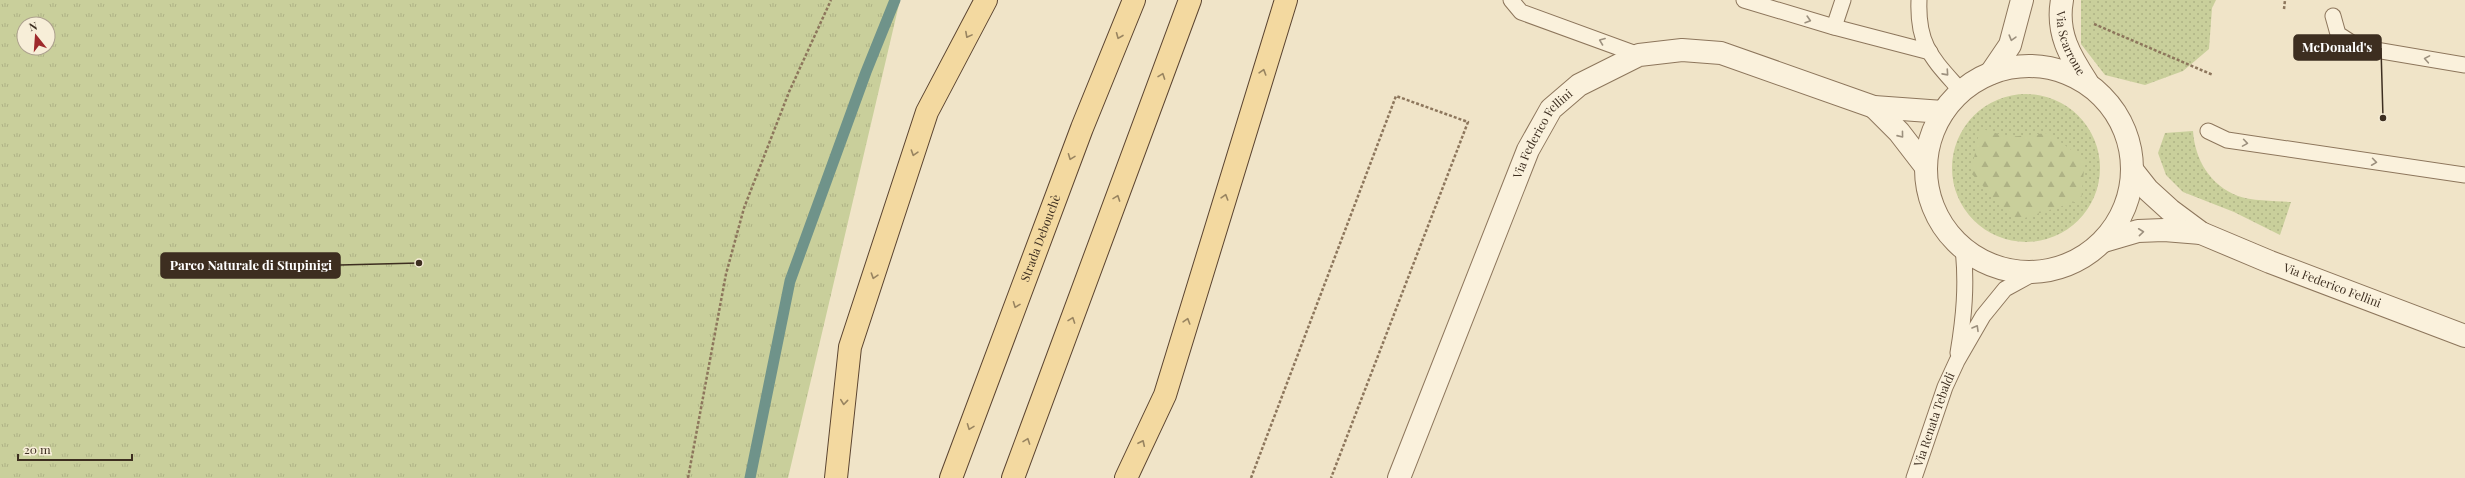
<svg xmlns="http://www.w3.org/2000/svg" width="2465" height="478" font-family="'Playfair Display',serif">
<style>
.grass{fill:url(#grass-dots)}
.forest{fill:url(#forest-firs)}
.park{fill:url(#park-tufts);fill-rule:evenodd}
.lines{fill:none;stroke-linecap:round;stroke-linejoin:round}
.stream{stroke:#6f938a;stroke-width:11}
.lane-casing{stroke:#8d765c;stroke-width:17}
.street-casing{stroke:#8d765c;stroke-width:24}
.primary-casing{stroke:#5b4430;stroke-width:24}
.path{stroke:#8d765c;stroke-width:2.5;stroke-dasharray:3 2;stroke-linecap:butt}
.lane{stroke:#faf1dc;stroke-width:15}
.street{stroke:#faf1dc;stroke-width:22}
.primary{stroke:#f3d9a0;stroke-width:22}
.oneway{stroke:#9c907e}
.oneway2{stroke:#988460}
.labels{text-anchor:middle;stroke-width:3.5;stroke-linejoin:round;paint-order:stroke}
.street-label{font-size:12px;fill:#3d2e20;stroke:#f7eed8}
.leader{fill:none;stroke:#3d2e20;stroke-width:1.5}
.callout-dot{fill:#3d2e20;stroke:#f7eed8;stroke-width:1.5}
.callout{fill:#3d2e20;stroke:#3d2e20;stroke-width:1.5}
.callout-label{font-size:13px;text-anchor:middle;font-weight:bold;fill:#fff}
</style>
<defs>
<pattern id="grass-dots" width="8" height="8" patternUnits="userSpaceOnUse"><rect width="8" height="8" fill="#c9cf9b"/><path d="M2 2h.1M6 6h.1" fill="none" stroke="#aeb285" stroke-width="1.8" stroke-linecap="round"/></pattern>
<pattern id="forest-firs" width="22" height="20" patternUnits="userSpaceOnUse"><rect width="22" height="20" fill="#c9cf9b"/><path d="M5 1l3.5 6h-7zM16 11l3.5 6h-7z" fill="#aeb285"/></pattern>
<pattern id="park-tufts" width="24" height="20" patternUnits="userSpaceOnUse"><rect width="24" height="20" fill="#c9cf9b"/><path d="M3 7l-1-3M5 7V3M7 7l1-3M15 17l-1-3M17 17v-4M19 17l1-3" fill="none" stroke="#aeb285"/></pattern>
</defs>
<rect width="100%" height="100%" fill="#f0e4c8"/>
<!-- grass -->
<path class="grass" d="M2081 0H2216L2212 8 2209 49 2183 71 2145 85 2105 75 2081 44Z
M1952 168a74 74 0 1 1 148 0a74 74 0 1 1-148 0Z
M2193 131C2195 160 2210 185 2238 196 2251 201 2277 201 2291 202L2280 235 2234 212 2183 192 2166 175 2158 153 2165 133Z"/>
<!-- forest -->
<path class="forest" d="M1980 128 2008 137 2048 133 2085 160 2081 200 2015 221 1971 173Z"/>
<!-- park -->
<path class="park" d="M0 0H900L788 478H0ZM24 24H48V48H24Z"/>
<g class="lines">
<!-- stream -->
<path class="stream" d="M750 478 790 281 866 72 895 0"/>
<defs>
<g id="lane">
<path d="M1511 0 1521 12 1639 55"/>
<path d="M1744 0 1834 27 1930 52"/>
<path d="M1919 0C1917 46 1933 59 1961 91"/>
<path d="M2333 16 2338 34 2358 47 2465 65"/>
<path d="M1834 27 1843 0"/>
<path d="M2208 131 2227 140 2465 175"/>
<path d="M1958 353C1964 317 1967 285 1963 248"/>
<path id="s1" d="M1914 478 1945 387 1957 361 1983 316 2005 289 2036 272"/>
</g>
<g id="street">
<path id="s2" d="M2062 0C2056 33 2070 56 2087 82"/>
<circle cx="2029" cy="169" r="103"/>
<path d="M1991 73 2010 45 2022 0"/>
<path d="M1874 107 1899 132 1926 167"/>
<path id="s3" d="M2133 171 2148 190 2170 210 2201 233 2270 262 2465 336"/>
<path d="M2104 241 2138 231 2164 230 2201 233"/>
<path id="s4" d="M1399 478 1528 150 1551 109 1579 85 1639 55 1682 50 1721 53 1874 107 1943 112"/>
</g>
<g id="primary">
<path d="M836 478 850 347 927 112 986 0"/>
<path id="s5" d="M951 478 1082 128 1134 0"/>
<path d="M1013 478 1190 0"/>
<path d="M1126 478 1165 395 1286 0"/>
</g>
</defs>
<!-- lane casing -->
<use href="#lane" class="lane-casing"/>
<!-- street casing -->
<use href="#street" class="street-casing"/>
<!-- primary casing -->
<use href="#primary" class="primary-casing"/>
<!-- path -->
<path class="path" d="M2284 9 2285 0
M2094 24 2213 75
M688 478 726 274 744 208 789 92 831 0
M1251 478 1396 96 1468 122 1331 478"/>
<!-- lane -->
<use href="#lane" class="lane"/>
<!-- street -->
<use href="#street" class="street"/>
<!-- primary -->
<use href="#primary" class="primary"/>
</g>
<!-- one-way arrows -->
<defs><path id="oneway-chevron" d="M-2-3.5L2.5 0L-2 3.5" fill="none" stroke-width="1.6" stroke-linecap="round" stroke-linejoin="round"/></defs>
<g class="oneway">
<use href="#oneway-chevron" transform="translate(1808 20) rotate(17)"/>
<use href="#oneway-chevron" transform="translate(2012 38) rotate(106)"/>
<use href="#oneway-chevron" transform="translate(1602 41) rotate(-159)"/>
<use href="#oneway-chevron" transform="translate(2427 59) rotate(-170)"/>
<use href="#oneway-chevron" transform="translate(1946 73) rotate(48)"/>
<use href="#oneway-chevron" transform="translate(1901 135) rotate(51)"/>
<use href="#oneway-chevron" transform="translate(2245 143) rotate(9)"/>
<use href="#oneway-chevron" transform="translate(2374 162) rotate(8)"/>
<use href="#oneway-chevron" transform="translate(2141 232) rotate(-6)"/>
<use href="#oneway-chevron" transform="translate(1976 328) rotate(-60)"/>
</g>
<g class="oneway2">
<use href="#oneway-chevron" transform="translate(968 35) rotate(118)"/>
<use href="#oneway-chevron" transform="translate(1119 36) rotate(112)"/>
<use href="#oneway-chevron" transform="translate(1263 72) rotate(-73)"/>
<use href="#oneway-chevron" transform="translate(1162 76) rotate(-70)"/>
<use href="#oneway-chevron" transform="translate(914 153) rotate(108)"/>
<use href="#oneway-chevron" transform="translate(1071 157) rotate(111)"/>
<use href="#oneway-chevron" transform="translate(1225 197) rotate(-73)"/>
<use href="#oneway-chevron" transform="translate(1117 198) rotate(-70)"/>
<use href="#oneway-chevron" transform="translate(874 276) rotate(108)"/>
<use href="#oneway-chevron" transform="translate(1016 305) rotate(111)"/>
<use href="#oneway-chevron" transform="translate(1072 320) rotate(-70)"/>
<use href="#oneway-chevron" transform="translate(1187 321) rotate(-73)"/>
<use href="#oneway-chevron" transform="translate(844 402) rotate(96)"/>
<use href="#oneway-chevron" transform="translate(970 427) rotate(111)"/>
<use href="#oneway-chevron" transform="translate(1027 441) rotate(-70)"/>
<use href="#oneway-chevron" transform="translate(1142 443) rotate(-65)"/>
</g>
<g class="labels">
<!-- street labels -->
<g class="street-label">
<text dy="4" stroke="none"><textPath href="#s2" startOffset="45">Via Scarrone</textPath></text>
<text dy="4" stroke="none"><textPath href="#s4" startOffset="374">Via Federico Fellini</textPath></text>
<text dy="4" stroke="none"><textPath href="#s5" startOffset="256">Strada Debouchè</textPath></text>
<text dy="4" stroke="none"><textPath href="#s3" startOffset="234">Via Federico Fellini</textPath></text>
<text dy="4" stroke="none"><textPath href="#s1" startOffset="62">Via Renata Tebaldi</textPath></text>
</g>
</g>
<!-- callouts -->
<path class="leader" d="M2383 118L2381 48M419 263L340 265"/>
<g class="callout-dot">
<circle cx="2383" cy="118" r="4"/>
<circle cx="419" cy="263" r="4"/>
</g>
<g class="callout">
<rect x="2294" y="35" width="87" height="25" rx="4"/>
<rect x="161" y="253" width="179" height="25" rx="4"/>
</g>
<g class="callout-label">
<text x="2337" y="52">McDonald's</text>
<text x="251" y="270">Parco Naturale di Stupinigi</text>
</g>
<!-- north arrow -->
<g transform="translate(36 36) rotate(343)"><circle r="19" fill="#f7eed8" stroke="#ada18e"/>
<path d="M0-3L7 15L0 10L-7 15Z" fill="#9e2a2b"/>
<text y="-6" font-size="11" font-weight="bold" text-anchor="middle" fill="#3d2e20">N</text>
</g>
<!-- scale -->
<path d="M18 454v6h114v-6" fill="none" stroke="#3d2e20" stroke-width="2"/>
<text x="24" y="454" font-size="12" fill="#3d2e20" stroke="#f7eed8" stroke-width="3" paint-order="stroke">20 m</text>
</svg>
